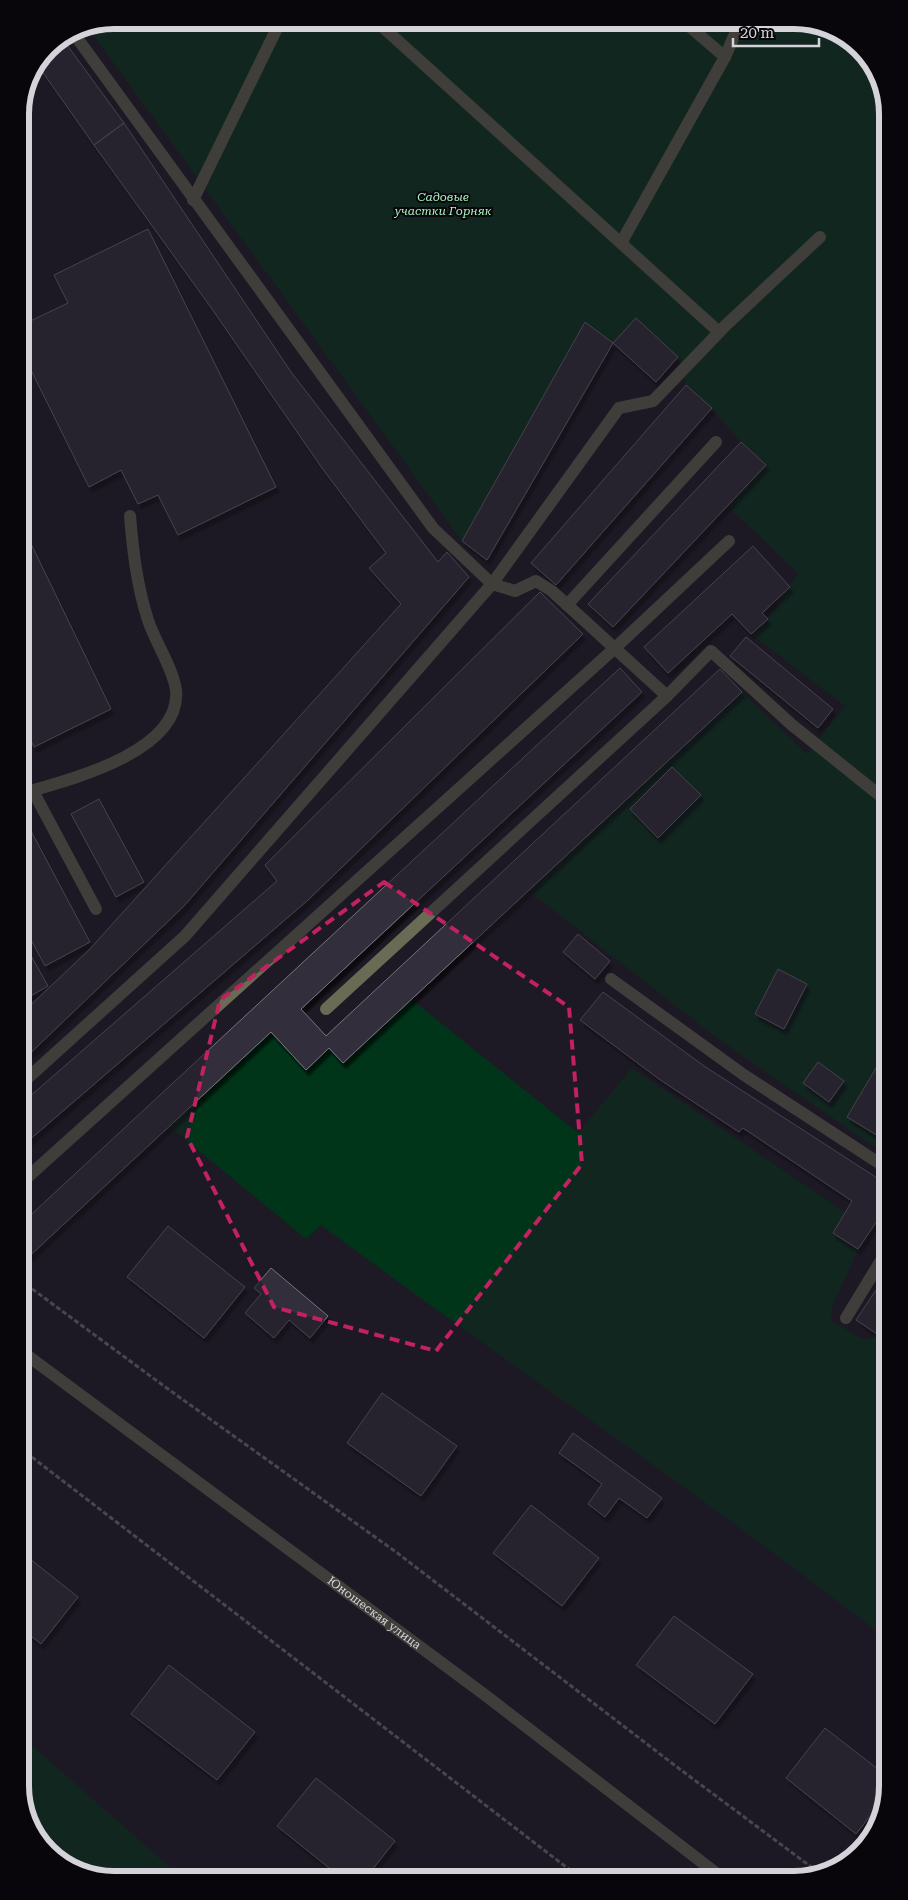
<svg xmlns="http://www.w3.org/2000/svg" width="908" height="1900" font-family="'Roboto Serif',serif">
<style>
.green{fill:#003519}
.building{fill:#322e3a;stroke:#77727f;filter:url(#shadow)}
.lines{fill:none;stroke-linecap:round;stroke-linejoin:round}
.path{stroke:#7d7a83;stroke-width:3;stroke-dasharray:5 2.5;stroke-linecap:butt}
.minor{stroke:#696b54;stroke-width:12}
.marked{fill:none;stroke:#c32161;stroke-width:4;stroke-dasharray:10 6;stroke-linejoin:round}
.labels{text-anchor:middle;stroke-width:4;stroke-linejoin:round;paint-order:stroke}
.park-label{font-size:12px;font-style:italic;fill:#a8f6c1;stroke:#08060a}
.street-label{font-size:12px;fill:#d5d3da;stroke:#08060a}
.rim{fill:none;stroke:#d5d3da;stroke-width:6}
</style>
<defs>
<filter id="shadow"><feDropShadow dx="3" dy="5.5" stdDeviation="1" flood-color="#0009"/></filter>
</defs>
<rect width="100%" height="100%" fill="#1e1a25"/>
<!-- green -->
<path class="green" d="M114 20H801L851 39 881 78 888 114V1153L873 1146 717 1038 529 891 742 692 807 754 845 706 751 634 768 619 798 573 728 506 765 465 741 442 711 408 686 385 678 357 636 318 613 343 585 322 462 541 86 25Z
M411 999 578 1133 632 1068 845 1212 833 1233 858 1249 832 1307 831 1321 864 1340 880 1336 888 1323V1640C704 1496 509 1365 321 1225L306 1239 169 1126 271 1032 306 1069 329 1048Z
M20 1735 181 1877 184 1880H108L61 1864 27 1822 20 1786Z"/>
<!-- building -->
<path class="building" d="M62 38 124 123 94 145 39 67 48 47Z
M124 123 291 372 438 562 447 552 469 577 184 906 20 1063V1015L89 950 401 604 369 568 386 553 322 468 212 309 94 145Z
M148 229 276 487 178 535 158 495 138 504 121 470 89 487 20 348V326L68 303 54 275Z
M636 318 678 357 656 382 613 343Z
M585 322 613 343 487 560 462 541Z
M686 385 712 408 556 585 531 563Z
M741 442 766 465 613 627 588 604Z
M20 521 111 709 34 747 20 718Z
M753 546 790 587 762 613 768 619 751 634 732 614 668 673 644 647Z
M540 592 583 634 308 900 20 1148V1105L277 881 265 865Z
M746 637 833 709 818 728 730 656Z
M620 668 642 692 301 1009 326 1036 720 669 742 692 343 1063 329 1048 306 1070 271 1032 22 1263 20 1225Z
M672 767 701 795 658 838 630 809Z
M99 799 144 882 116 897 71 814Z
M30 829 90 942 45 966 20 919V834Z
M578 934 610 961 595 979 563 952Z
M20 936 48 986 20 1002Z
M778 969 807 984 784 1029 755 1014Z
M603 992 704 1066 888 1185V1223L879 1218 858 1249 833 1233 852 1201 743 1128 739 1132 659 1079 580 1020Z
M818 1062 844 1081 829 1102 803 1083Z
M879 1063 888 1068V1142L847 1117Z
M168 1226 245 1287 204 1338 127 1277Z
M271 1268 328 1316 310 1338 289 1320 274 1338 245 1313 261 1294 254 1288Z
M888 1272V1323L880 1336 856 1320Z
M382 1393 457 1446 421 1496 347 1443Z
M573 1433 662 1498 647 1518 619 1498 605 1517 588 1504 602 1484 559 1453Z
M531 1505 599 1558 562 1606 493 1553Z
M20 1551 78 1597 41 1644 20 1627Z
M674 1616 753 1674 715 1724 636 1665Z
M169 1665 255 1732 217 1780 131 1714Z
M825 1728 888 1777 884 1798 856 1834 786 1778Z
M316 1778 395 1841 364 1880H344L277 1826Z"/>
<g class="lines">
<!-- path -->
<path class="path" d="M20 1280 168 1389 396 1552 677 1767 822 1875
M20 1448 583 1880"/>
<!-- minor -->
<g class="minor">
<path d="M375 20 719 332"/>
<path d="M72 31 433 528 492 584 515 591 536 581 552 591 667 696 711 651 792 725 888 802"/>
<path d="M725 57 741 20"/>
<path d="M193 200 281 20"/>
<path d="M621 243 725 57 682 20"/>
<path d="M567 605 716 442"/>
<path d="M33 791 96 909"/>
<path d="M20 794C65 781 182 753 176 690 173 668 155 642 148 620 137 586 133 552 130 516"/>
<path d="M611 979 744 1075 888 1169"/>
<path d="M326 1009 667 696"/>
<path d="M20 1085 185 936 492 584 619 408 653 401 726 325 820 237"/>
<path d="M20 1184 615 648 729 541"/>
<path d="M846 1318 888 1249"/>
<path id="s1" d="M20 1350 485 1695 725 1880"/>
</g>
</g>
<!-- marked area -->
<path d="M0 0H908V1900H0ZM384 882 569 1007 582 1164 436 1351 274 1307 187 1137 220 1000Z" fill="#1e1a25" fill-opacity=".55" fill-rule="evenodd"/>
<path class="marked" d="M384 882 569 1007 582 1164 436 1351 274 1307 187 1137 220 1000Z"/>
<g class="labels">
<!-- park labels -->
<g class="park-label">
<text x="443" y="201">Садовые<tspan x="443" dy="14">участки Горняк</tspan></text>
</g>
<!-- street labels -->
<g class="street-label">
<text dy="4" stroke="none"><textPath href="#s1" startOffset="441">Юношеская улица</textPath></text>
</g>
</g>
<!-- crop -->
<path d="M0 0H908V1900H0ZM114 29H794A85 85 0 0 1 879 114V1786A85 85 0 0 1 794 1871H114A85 85 0 0 1 29 1786V114A85 85 0 0 1 114 29Z" fill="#08060a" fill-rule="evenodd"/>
<path class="rim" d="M114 29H794A85 85 0 0 1 879 114V1786A85 85 0 0 1 794 1871H114A85 85 0 0 1 29 1786V114A85 85 0 0 1 114 29Z"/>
<!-- scale -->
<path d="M733 38v8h86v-8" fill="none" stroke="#d5d3da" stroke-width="2.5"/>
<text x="740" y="38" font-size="15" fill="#d5d3da" stroke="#08060a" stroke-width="4" paint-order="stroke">20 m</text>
</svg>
